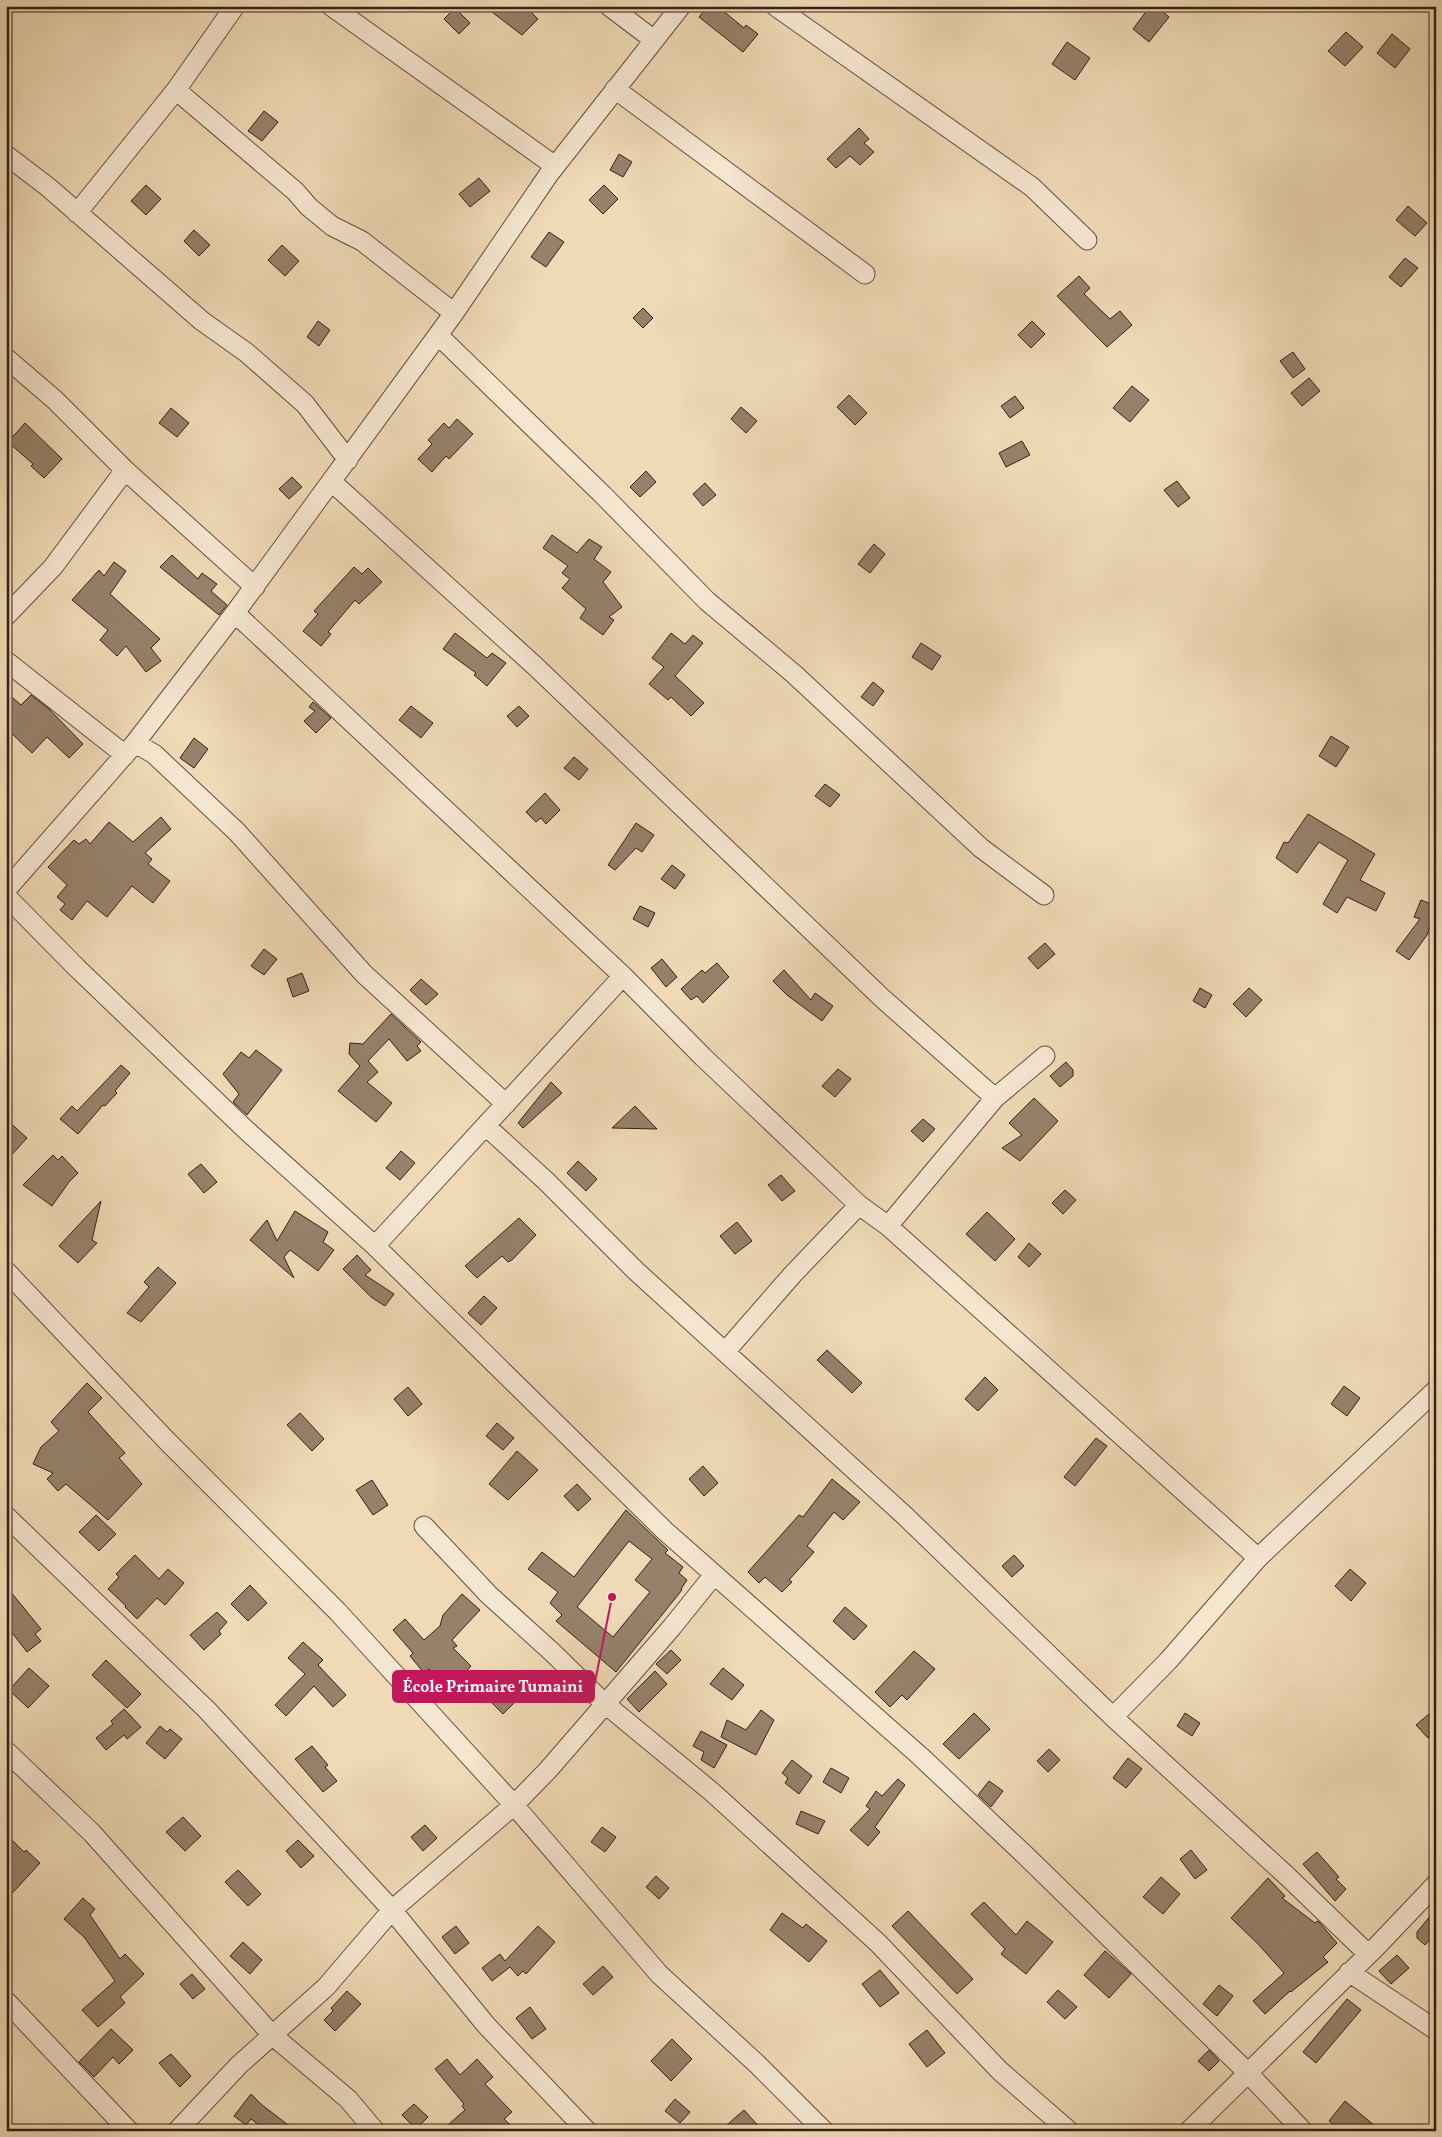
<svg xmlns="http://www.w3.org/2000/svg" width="1442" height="2137" font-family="Vollkorn,serif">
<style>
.building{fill:#96816a;stroke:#352117;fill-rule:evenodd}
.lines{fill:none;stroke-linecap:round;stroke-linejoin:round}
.street-casing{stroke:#644f3f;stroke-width:21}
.street{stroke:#f5e6d0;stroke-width:19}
.leader{fill:none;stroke:#c2185b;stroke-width:2}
.callout-dot{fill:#c2185b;stroke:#f5e6d0;stroke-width:2}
.callout{fill:#c2185b;stroke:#c2185b;stroke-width:2}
.callout-label{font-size:16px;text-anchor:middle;font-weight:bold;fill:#fff}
</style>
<rect width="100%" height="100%" fill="#efd9b6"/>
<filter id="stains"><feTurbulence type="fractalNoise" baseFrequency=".004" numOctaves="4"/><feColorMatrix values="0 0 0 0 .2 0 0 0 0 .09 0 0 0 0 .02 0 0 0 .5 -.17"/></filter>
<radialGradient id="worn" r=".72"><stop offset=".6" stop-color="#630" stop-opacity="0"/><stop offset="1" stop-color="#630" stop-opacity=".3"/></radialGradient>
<!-- building -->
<path class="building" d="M484 6H525L538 19 522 35Z
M708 6H717L744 28 746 25 758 34 743 52 699 17Z
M1150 6H1156L1169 17 1149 42 1133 29Z
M455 8 470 23 459 34 444 19Z
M1346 32 1363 47 1345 66 1328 51Z
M1392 34 1410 49 1395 68 1377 53Z
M1067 42 1090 58 1075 80 1052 64Z
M264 111 278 122 262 141 248 131Z
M859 128 869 139 864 143 874 152 860 165 850 156 836 168 827 159Z
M619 154 632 162 623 177 610 170Z
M479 178 490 191 470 207 459 194Z
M146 185 161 199 146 215 131 201Z
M604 185 618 199 603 214 589 200Z
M1408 206 1427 223 1415 236 1396 220Z
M194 230 210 245 199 256 184 241Z
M549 232 564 242 546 267 531 257Z
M282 245 299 261 285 276 268 260Z
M1405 258 1418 268 1401 287 1389 277Z
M1079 276 1090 288 1084 294 1110 319 1120 311 1132 325 1107 347 1057 296Z
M643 308 653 318 643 328 633 318Z
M318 321 330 330 319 346 307 337Z
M1032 321 1045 334 1031 348 1018 335Z
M1293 352 1305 369 1293 378 1280 361Z
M1309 378 1320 391 1302 406 1291 393Z
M1132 386 1149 400 1130 422 1113 408Z
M849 395 867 413 855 425 837 407Z
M1015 396 1024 408 1010 418 1001 406Z
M741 407 757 421 746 433 731 419Z
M171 408 189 423 177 437 159 423Z
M457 419 473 434 449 459 446 456 432 472 418 459 432 444 428 440 444 423 449 428Z
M25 423 62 459 44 478 31 466 33 464 8 442Z
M1022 441 1030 455 1006 467 999 453Z
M646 471 656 482 640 497 630 487Z
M292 477 302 487 289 499 279 489Z
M1177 481 1190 498 1178 507 1164 490Z
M705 483 716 495 703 506 693 494Z
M552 535 577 553 589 539 602 547 594 559 611 572 603 582 622 607 609 617 614 620 603 635 580 618 586 609 562 588 570 579 562 573 568 566 543 548Z
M874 544 885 554 870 573 858 564Z
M172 555 198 579 202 573 217 584 211 591 227 605 219 615 160 567Z
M114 562 126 571 110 594 160 639 151 648 161 661 146 672 126 646 117 656 100 640 108 630 72 600 99 570 104 576Z
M354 567 362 574 368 568 382 582 359 604 355 600 328 632 331 634 321 646 303 631 318 614 314 611Z
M455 633 487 658 492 653 506 663 487 686 474 675 476 673 443 649Z
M671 633 685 644 693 635 703 643 675 676 704 703 691 716 671 697 668 700 649 684 664 667 652 658Z
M921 643 941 656 932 670 912 657Z
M873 682 884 691 873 706 861 697Z
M6 692 21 705 31 695 48 708 83 744 69 758 47 737 32 753 6 728Z
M313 702 331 718 316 733 304 721 315 711 309 707Z
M411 706 433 723 421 738 399 720Z
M519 706 529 716 517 727 507 716Z
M1331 736 1349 747 1336 767 1319 756Z
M194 738 208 749 194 768 180 758Z
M574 757 588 769 579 780 564 768Z
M825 784 840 795 830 807 815 796Z
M545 793 560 810 546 824 541 818 536 822 526 812Z
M1308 814 1375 854 1360 880 1385 893 1376 911 1347 897 1337 913 1323 904 1348 860 1319 842 1297 873 1276 858 1284 842 1288 843Z
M161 817 171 829 145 853 152 859 148 864 170 881 153 903 132 886 107 917 87 901 72 920 60 910 65 904 57 897 67 885 48 867 74 840 79 844 86 839 90 844 109 822 133 842Z
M636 823 654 835 642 852 636 848 615 870 608 865Z
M672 865 685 875 675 889 661 879Z
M1436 898V912L1427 935 1409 960 1396 951 1420 919 1414 917 1421 900 1431 904Z
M640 906 655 913 648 927 633 919Z
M1045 943 1055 954 1038 969 1028 958Z
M264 949 277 959 264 975 251 966Z
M662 959 677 977 666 987 651 968Z
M717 963 729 977 703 1003 697 996 691 1000 681 989 702 970 705 973Z
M784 970 811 1000 815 993 833 1006 822 1021 787 995 773 981Z
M302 973 309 991 293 997 287 979Z
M421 979 438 994 426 1005 410 990Z
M1200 988 1212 995 1205 1008 1193 1001Z
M1249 988 1262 1000 1246 1017 1233 1004Z
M391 1014 421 1042 417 1046 421 1051 407 1061 389 1039 368 1061 378 1072 367 1082 392 1103 376 1122 338 1091 360 1066 349 1054 350 1043 363 1044Z
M256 1050 282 1070 247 1115 233 1102 239 1094 223 1074 241 1052 249 1058Z
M1066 1062 1073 1070V1076L1060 1087 1050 1076Z
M121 1065 130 1073 115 1091 117 1093 105 1106 103 1105 78 1134 60 1119 72 1106 77 1111Z
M838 1069 851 1079 835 1097 822 1086Z
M551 1082 562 1093 523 1128 518 1123Z
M1034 1098 1058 1121 1020 1161 1002 1148 1022 1135 1009 1123Z
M635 1106 657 1129 612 1128Z
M6 1119 27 1138 6 1161Z
M923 1119 935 1129 923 1142 911 1131Z
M401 1151 415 1163 400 1180 386 1168Z
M53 1155 58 1160 62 1156 78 1173 69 1182 52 1206 23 1185Z
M578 1161 597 1179 586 1191 567 1173Z
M201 1164 217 1182 204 1193 188 1174Z
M781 1175 795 1191 782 1201 768 1185Z
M1065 1190 1076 1200 1063 1214 1052 1203Z
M101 1201 92 1240 97 1243 78 1263 59 1246Z
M295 1211 328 1232 323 1242 334 1250 318 1271 290 1250 284 1257 294 1278 250 1240 267 1220 277 1241Z
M987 1212 1015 1239 995 1261 966 1234Z
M519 1218 536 1235 512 1260 508 1262 502 1256 477 1278 465 1266Z
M737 1222 752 1241 735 1254 720 1236Z
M1029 1243 1041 1254 1029 1267 1018 1257Z
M357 1255 371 1270 365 1275 394 1294 385 1306 371 1297 343 1269Z
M158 1267 176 1283 141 1322 127 1313 149 1287 144 1282Z
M484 1296 497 1308 481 1325 468 1313Z
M827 1350 862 1383 852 1393 817 1360Z
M985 1377 998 1390 978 1411 965 1399Z
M87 1383 102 1398 88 1412 125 1453 119 1458 142 1484 108 1520 66 1484 58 1491 47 1479 53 1473 33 1464 41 1447 59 1431 51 1422Z
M1344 1386 1360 1398 1347 1416 1331 1404Z
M408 1387 422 1404 408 1416 394 1399Z
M300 1413 324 1439 312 1451 287 1425Z
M497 1423 514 1438 503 1450 486 1436Z
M1096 1438 1107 1446 1075 1486 1064 1477Z
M517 1451 538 1470 508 1500 489 1484Z
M703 1466 718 1483 704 1496 689 1479Z
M832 1479 860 1502 843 1520 834 1512 807 1546 814 1552 789 1580 792 1582 782 1592 765 1577 759 1583 748 1572 799 1515 803 1517Z
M372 1480 388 1505 373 1515 356 1490Z
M577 1484 591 1499 578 1511 564 1496Z
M626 1510 668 1550 665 1553 683 1567 679 1573 687 1580 681 1589 682 1590 616 1672 556 1621 562 1615 550 1603 558 1592 528 1569 542 1552 574 1577ZM629 1541 652 1559 635 1580 650 1592 613 1637 577 1607Z
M96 1515 116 1534 99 1551 79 1532Z
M135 1555 159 1579 168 1569 184 1583 165 1605 157 1598 137 1619 125 1607 126 1606 108 1589 119 1577 116 1574Z
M1014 1555 1024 1566 1012 1577 1002 1566Z
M1350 1569 1366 1583 1351 1601 1335 1586Z
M250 1585 267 1603 248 1621 231 1604Z
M6 1586 41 1629 35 1634 41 1641 27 1652 6 1625Z
M462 1594 480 1610 452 1640 457 1646 453 1648 471 1666 461 1677 466 1682 455 1695 429 1669 424 1673 410 1656 413 1653 393 1630 405 1619 424 1640 440 1626 443 1615Z
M845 1607 867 1626 854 1640 833 1621Z
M217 1612 227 1622 219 1631 221 1634 204 1650 190 1635Z
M303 1642 323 1660 318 1665 346 1695 333 1707 314 1686 286 1716 275 1705 305 1674 288 1658Z
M671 1650 681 1660 667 1674 656 1664Z
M914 1651 935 1669 907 1700 902 1695 890 1707 875 1692Z
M106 1660 141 1694 127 1708 92 1675Z
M29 1668 49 1686 28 1708 9 1690Z
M723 1668 744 1685 732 1700 710 1684Z
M655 1671 667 1684 639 1712 627 1699Z
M496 1682 516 1701 503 1714 484 1695Z
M1436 1708V1731L1428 1738 1416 1725Z
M124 1709 141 1727 127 1739 124 1735 106 1750 96 1738 113 1724 111 1721Z
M761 1710 774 1720 756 1755 721 1737 727 1720 746 1730Z
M974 1713 990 1729 959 1759 943 1744Z
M1185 1713 1200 1723 1192 1736 1177 1726Z
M160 1726 167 1732 170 1729 182 1739 165 1759 146 1743Z
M701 1731 727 1745 714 1768 701 1760 704 1752 693 1746Z
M312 1746 328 1765 325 1767 337 1781 323 1792 295 1759Z
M1049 1749 1060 1760 1048 1772 1037 1761Z
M1128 1758 1142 1769 1126 1788 1113 1778Z
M792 1760 812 1776 799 1794 785 1783 788 1778 782 1773Z
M831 1768 849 1778 841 1793 823 1782Z
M898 1779 905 1785 875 1827 880 1832 868 1846 850 1830 870 1809 866 1806 876 1791 882 1796Z
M989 1781 1003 1791 991 1807 978 1795Z
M801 1811 825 1821 818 1834 796 1824Z
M183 1817 201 1836 185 1851 166 1832Z
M425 1825 437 1838 423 1851 411 1837Z
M602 1827 616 1837 605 1852 591 1842Z
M6 1834 24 1852 26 1850 40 1863 6 1900Z
M298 1840 314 1856 301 1868 286 1851Z
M1191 1850 1207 1870 1195 1879 1180 1859Z
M1317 1852 1339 1877 1336 1879 1346 1889 1335 1901 1303 1864Z
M238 1870 261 1894 248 1906 225 1882Z
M656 1876 669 1888 659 1899 646 1887Z
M1161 1877 1180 1894 1163 1914 1143 1897Z
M1268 1878 1285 1896 1282 1898 1315 1923 1318 1921 1337 1943 1323 1957 1328 1962 1291 1992 1290 1991 1265 2014 1253 2001 1284 1973 1258 1944 1231 1918Z
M83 1898 95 1909 90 1915 120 1959 125 1954 144 1974 120 1997 125 2003 98 2027 82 2010 115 1981 84 1937 64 1919Z
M984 1902 1016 1935 1027 1921 1053 1942 1026 1974 1001 1954 1005 1949 971 1914Z
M1436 1909V1932L1425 1945 1417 1938V1932Z
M908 1911 973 1979 957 1994 892 1926Z
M782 1913 803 1928 806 1924 827 1941 809 1962 770 1930Z
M456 1926 469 1943 455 1954 442 1937Z
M538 1926 555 1942 526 1974 523 1971 518 1976 510 1967 492 1981 482 1968 500 1954 505 1961Z
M243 1942 262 1960 250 1974 230 1956Z
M1105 1951 1131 1974 1109 1998 1084 1975Z
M1397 1955 1409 1968 1391 1984 1379 1971Z
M603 1966 613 1977 593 1995 583 1984Z
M880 1970 899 1993 880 2007 862 1984Z
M192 1974 205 1989 193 1999 180 1984Z
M1219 1985 1233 1996 1217 2016 1203 2004Z
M1058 1990 1077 2007 1065 2019 1047 2002Z
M347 1991 361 2004 335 2031 324 2020 333 2011 331 2008Z
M1347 1999 1361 2010 1316 2063 1303 2052Z
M530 2007 546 2029 532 2039 516 2018Z
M111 2029 133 2050 119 2064 113 2057 94 2077 79 2062Z
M927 2030 945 2053 927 2067 909 2044Z
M672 2039 692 2059 671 2081 651 2061Z
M1209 2050 1219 2061 1209 2071 1198 2061Z
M171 2054 191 2076 180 2087 159 2063Z
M447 2059 460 2075 477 2059 493 2077 485 2084 512 2112 504 2119 517 2131H441L465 2110 462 2106 464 2104 435 2069Z
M251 2094 262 2105 296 2131H267L251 2119 246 2125 234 2116Z
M675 2099 690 2112 680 2123 665 2111Z
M1345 2101 1381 2131H1341L1329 2121Z
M414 2104 428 2117 416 2129 402 2115Z
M744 2110 763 2131H720Z"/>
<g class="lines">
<defs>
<path id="street" d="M331 6 555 166
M609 6 654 40
M775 6 1032 187 1087 240
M615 89 865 274
M176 90 295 191 309 207 332 226 362 241 454 313
M6 155 48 187 202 321 247 353 305 404 348 460
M77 213 176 90 235 6
M438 335 603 495 707 601 794 674 981 848 1044 895
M6 358 55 400 125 470 255 587
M332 482 535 666 882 998 995 1098
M235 613 623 976 703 1057 859 1205 888 1226 1258 1558
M6 616 53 567 125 470
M6 661 125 755
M135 743 154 754 237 832 364 974 506 1104
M6 890 135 743 235 613 454 313 549 174 681 6
M6 896 77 968 246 1130 375 1246 665 1531 920 1756 1026 1856 1247 2072 1303 2131
M486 1126 547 1182 636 1271 904 1515 1113 1717 1287 1876 1368 1954
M888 1226 995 1098 1045 1056
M375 1246 623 976
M6 1271 167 1441 338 1612 514 1805 659 1974 757 2064 824 2131
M725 1352 793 1274 859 1205
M6 1516 207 1710 392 1910 486 2025 587 2131
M424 1526 489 1595 552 1652 604 1703 712 1792 878 1943 1000 2071 1069 2131
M1113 1717 1168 1661 1258 1558 1436 1390
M6 1751 92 1833 272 2035 348 2099 375 2131
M1349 1972 1436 2030
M6 2001 129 2131
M177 2131 239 2065 326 1987 392 1910 514 1805 548 1770 672 1627 713 1576
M1189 2131 1377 1946 1436 1884"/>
</defs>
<!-- street casing -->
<use href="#street" class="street-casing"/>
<!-- street -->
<use href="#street" class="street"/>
</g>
<!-- callouts -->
<path class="leader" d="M612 1597L594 1687"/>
<circle class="callout-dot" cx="612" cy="1597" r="5"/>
<rect class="callout" x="393" y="1671" width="201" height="31" rx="5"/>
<g class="callout-label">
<text x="493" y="1692">École Primaire Tumaini</text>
</g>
<!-- margin -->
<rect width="1442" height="2137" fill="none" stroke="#efd9b6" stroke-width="25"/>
<rect x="8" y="8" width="1427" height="2122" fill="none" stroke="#352117" stroke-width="2.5"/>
<rect x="12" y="12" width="1417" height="2112" fill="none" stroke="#352117"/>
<rect width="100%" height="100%" filter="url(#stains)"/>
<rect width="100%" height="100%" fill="url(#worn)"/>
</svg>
